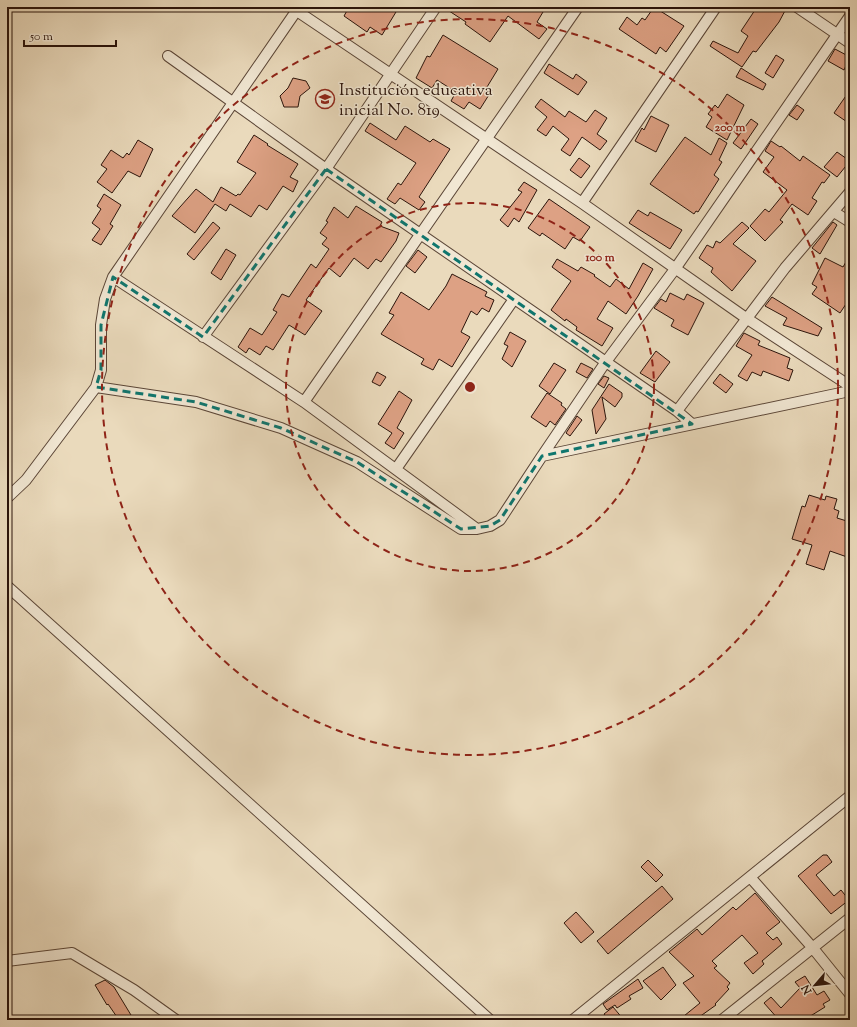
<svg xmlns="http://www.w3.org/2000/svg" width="857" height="1027" font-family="'Sorts Mill Goudy',serif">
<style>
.building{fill:#dda184;stroke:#2b140b}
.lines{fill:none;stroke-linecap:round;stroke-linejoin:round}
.minor-casing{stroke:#5b4637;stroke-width:12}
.minor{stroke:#f1e7d3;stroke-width:10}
.marked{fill:none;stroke:#0f766e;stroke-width:3;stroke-dasharray:8 5;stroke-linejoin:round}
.ring{fill:none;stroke:#8f2418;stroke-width:2;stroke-dasharray:7 5}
.labels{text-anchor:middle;stroke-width:3;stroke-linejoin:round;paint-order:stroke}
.poi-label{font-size:17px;fill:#2b140b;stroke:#f1e7d3;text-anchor:start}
.centre{fill:#8f2418;stroke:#f1e7d3;stroke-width:2}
.ring-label{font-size:12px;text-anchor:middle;font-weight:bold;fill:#8f2418;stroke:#f1e7d3;stroke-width:3;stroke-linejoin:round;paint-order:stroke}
</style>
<rect width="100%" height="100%" fill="#eadabc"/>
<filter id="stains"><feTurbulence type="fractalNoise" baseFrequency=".005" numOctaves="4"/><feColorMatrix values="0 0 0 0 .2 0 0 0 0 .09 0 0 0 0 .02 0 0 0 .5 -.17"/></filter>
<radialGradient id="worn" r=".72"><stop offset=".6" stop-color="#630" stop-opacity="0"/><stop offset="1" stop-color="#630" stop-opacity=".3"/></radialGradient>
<!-- building -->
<path class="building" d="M349 7H399L382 35 370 27 367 32 344 16Z
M443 7H546L537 22 547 29 539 39 508 16 490 42 465 24 466 22Z
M654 7 684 26 666 52 660 47 656 54 619 29 627 17 637 25 642 18 645 20Z
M757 7H787L779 22 756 52 753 51 742 67 710 46 713 41 738 53 748 36 741 31Z
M443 35 498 69 487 87 492 90 480 109 469 102 464 109 451 101 456 92 437 80 432 88 416 78 427 56 430 57Z
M835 49 850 57 844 70 828 61Z
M776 55 784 60 773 78 765 73Z
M549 64 573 79 576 74 587 82 578 95 544 73Z
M741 68 766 84 763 90 736 77Z
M293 78 306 81 310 88 300 96 298 107H284L280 96 288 88Z
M850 90V124L834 113Z
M727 94 744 105 727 140 706 127 712 117 708 114 715 105 718 108Z
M541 99 565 117 569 111 586 122 595 110 607 118 597 134 607 141 600 150 582 137 570 156 561 150 569 139 553 126 546 136 537 130 547 117 535 107Z
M797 105 804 110 797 120 789 115Z
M651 116 669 125 656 152 635 141 642 128 644 130Z
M751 119 758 124 741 149 733 143Z
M370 123 396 140 405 126 430 142 433 139 450 149 419 197 425 202 419 210 400 198 395 204 387 199 398 183 401 185 416 163 365 131Z
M254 135 268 144 267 145 298 164 290 177 298 181 293 192 283 186 267 210 259 205 251 217 230 204 226 211 215 204 195 233 172 216 196 189 213 202 221 187 236 196 238 194 240 195 256 173 237 162Z
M685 137 711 155 719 138 727 143 719 160 722 162 714 175 719 179 698 212 696 211 694 214 650 184Z
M138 140 153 149 140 177 128 171 112 193 97 182 107 169 101 165 111 150 123 158 127 153 129 155Z
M771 141 780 147 781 146 800 161 803 156 830 175 824 183 822 182 812 198 817 201 808 215 792 204 780 220 783 222 765 241 750 226 765 209 769 212 787 190 763 172 774 157 765 151Z
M837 152 850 161 837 177 824 167Z
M579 158 590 166 581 178 570 170Z
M524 182 537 190 519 222 514 218 508 227 500 220 522 192 518 190Z
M104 194 121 205 110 224 113 226 101 245 92 240 100 229 92 223 101 209 97 206Z
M549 199 590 227 580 241 573 237 565 249 542 233 540 236 528 228Z
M356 206 382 222 380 226 399 233 396 241 381 262 376 259 368 269 354 258 340 277 329 268 306 300 322 311 305 335 289 325 273 350 266 346 260 355 249 348 246 353 238 347 250 328 262 335 277 312 273 310 282 294 289 297 311 264 316 268 329 249 322 244 327 238 320 233 328 222 326 221 334 207 348 218Z
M638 210 648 216 650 212 682 230 670 249 629 223Z
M213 222 220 228 194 260 187 254Z
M742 222 749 228 733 244 756 261 732 291 711 272 713 268 699 258 707 245 713 248 716 241 720 243Z
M833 222 837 225 820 254 812 248Z
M226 249 236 255 221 280 211 273Z
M418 250 427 257 415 273 406 266Z
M850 255V298L840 313 812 294 817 287 812 284 825 258 843 267Z
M557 259 578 271 581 267 595 275 594 276 610 287 616 279 629 289 643 263 653 269 638 296 626 314 608 301 597 319 613 328 602 346 576 330 577 327 566 319 565 321 551 310 571 281 552 267Z
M452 274 487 292 485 296 494 300 489 312 482 308 477 315 471 311 461 332 470 337 452 367 439 359 433 370 421 364 424 359 381 334 394 315 389 313 401 292 429 310 446 286Z
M670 293 684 300 687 294 704 303 688 335 671 326 674 320 654 308 661 299 666 302Z
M772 297 822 328 818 336 783 325 787 318 765 306Z
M510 332 526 341 512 367 502 359 508 346 504 344Z
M744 333 760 341 758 345 790 358 787 368 793 370 789 381 763 371 761 376 752 372 747 381 738 376 752 355 736 346Z
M656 351 670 362 655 382 640 373Z
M554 363 566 370 550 394 539 386Z
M581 363 593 369 587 378 576 372Z
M377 372 386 377 380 386 372 382Z
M720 374 733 384 726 393 713 383Z
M604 376 609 378 604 388 598 384Z
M609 384 622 393V397L615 407 602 397 606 419 596 434 592 410Z
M399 391 412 400 397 428 404 433 394 449 385 443 392 433 378 424Z
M547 393 562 403 561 405 566 409 555 425 550 421 546 427 531 417Z
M577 416 582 420 570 436 566 433Z
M809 495 825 500 826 496 837 499 834 509 839 511 837 518 850 522V558L830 551 824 570 806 564 812 545 792 539 802 506 805 507Z
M823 855H827L832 862 816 875 834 896 841 890 849 900 831 914 798 876Z
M648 860 663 875 656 882 641 867Z
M662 886 673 899 608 954 597 941Z
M755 893 780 922 766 933 773 940 777 937 782 944 762 961 764 964 753 974 744 963 758 953 742 935 712 961 717 966 714 968 730 983 727 987 729 989 715 1004 716 1005 695 1020H679L700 1003 683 983 694 976 669 952 697 929 702 935 733 907 736 910Z
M576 912 594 932 581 943 564 923Z
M663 967 676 985 661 1000 643 981Z
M805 976 817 995 824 991 830 1000 823 1004 825 1007 804 1020H779L764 1003 771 997 781 1008 800 988 795 982Z
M638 979 643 988 629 996 631 999 617 1008 615 1005 607 1010 603 1004Z
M105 980 114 987 134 1020H119L108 1004 107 1005 95 985Z
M613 1007 624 1020H608L604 1014Z"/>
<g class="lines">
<defs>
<path id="minor" d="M291 7 582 203 746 318 850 386
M797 7 850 43
M850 16 675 269 605 363 542 456 850 391
M168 56 326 169 677 411 692 424
M582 203 716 7
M834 212 850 222
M113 277 304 402 477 529 490 526 500 520 542 456
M203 337 326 169 436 7
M96 387 101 370V325L105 299 113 277 299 7
M304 402 578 7
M677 411 785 268 850 192
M396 469 514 299
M7 498 26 480 96 387 196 402 281 428 357 462 461 529H477
M7 586 490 1020
M750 877 812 947 850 994
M7 961 72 953 134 990 176 1020
M573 1020 850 796
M722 1020 850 918"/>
</defs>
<!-- minor casing -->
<use href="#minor" class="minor-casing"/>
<!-- minor -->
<use href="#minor" class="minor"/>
</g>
<!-- marked area -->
<path class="marked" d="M326 169 692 424 542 456 500 520 490 526 461 529 357 462 281 428 196 402 96 387 101 370V325L113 277 203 337Z"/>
<!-- distance rings -->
<g class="ring">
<circle cx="470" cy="387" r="184"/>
<circle cx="470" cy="387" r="368"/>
</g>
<!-- icons -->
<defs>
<symbol id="school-ring" viewBox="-11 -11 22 22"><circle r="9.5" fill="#f1e7d3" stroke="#8f2418" stroke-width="1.5"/><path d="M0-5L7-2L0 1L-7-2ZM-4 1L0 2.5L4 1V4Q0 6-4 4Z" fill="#8f2418"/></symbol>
</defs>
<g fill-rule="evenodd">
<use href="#school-ring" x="314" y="88" width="22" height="22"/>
</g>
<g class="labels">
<!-- poi labels -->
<g class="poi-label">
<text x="339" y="95">Institución educativa<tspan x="339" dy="20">inicial No. 819</tspan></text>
</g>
</g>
<circle cx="470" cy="387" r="6" class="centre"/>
<g class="ring-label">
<text x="730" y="131">200 m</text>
<text x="600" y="261">100 m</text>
</g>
<!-- margin -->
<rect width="857" height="1027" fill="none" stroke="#eadabc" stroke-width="24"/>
<rect x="8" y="8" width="841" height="1011" fill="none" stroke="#2b140b" stroke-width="2"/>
<rect x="12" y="12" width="833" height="1003" fill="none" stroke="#2b140b"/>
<!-- north arrow -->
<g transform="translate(815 985) rotate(242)" stroke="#f1e7d3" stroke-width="3" paint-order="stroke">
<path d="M0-3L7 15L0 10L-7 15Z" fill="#2b140b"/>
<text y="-6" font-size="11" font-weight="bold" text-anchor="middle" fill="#2b140b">N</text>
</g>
<!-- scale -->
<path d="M24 40v6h92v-6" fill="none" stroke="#2b140b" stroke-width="2"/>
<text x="30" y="40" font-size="12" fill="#2b140b" stroke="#f1e7d3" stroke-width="3" paint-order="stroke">50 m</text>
<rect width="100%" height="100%" filter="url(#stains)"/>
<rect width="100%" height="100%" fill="url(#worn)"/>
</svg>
